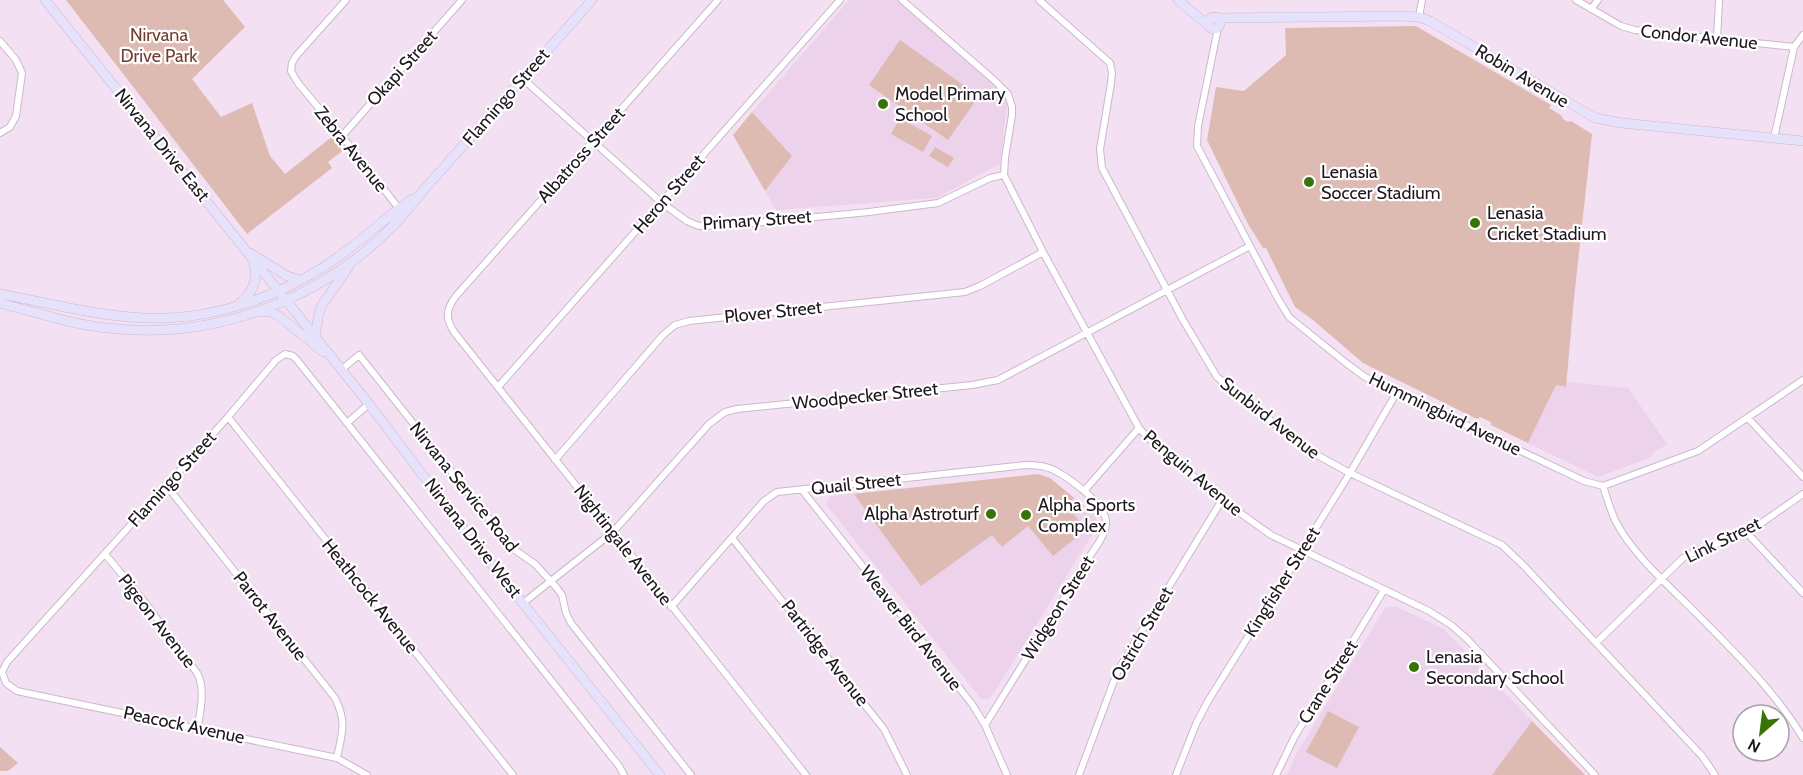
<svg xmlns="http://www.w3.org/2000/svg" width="1803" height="775" font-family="Cabin,sans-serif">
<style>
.built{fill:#ecd3eb}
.green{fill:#ddbbb2}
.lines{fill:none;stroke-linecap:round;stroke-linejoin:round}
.street-casing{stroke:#cbb8cb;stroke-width:8}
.secondary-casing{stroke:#cbb8cb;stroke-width:10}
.street{stroke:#fff;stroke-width:6}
.secondary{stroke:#e7e2fc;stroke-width:9}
.poi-dot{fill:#377307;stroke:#fff;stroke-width:2}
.labels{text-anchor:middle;stroke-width:4.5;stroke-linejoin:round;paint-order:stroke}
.park-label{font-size:18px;fill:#733d30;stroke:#fff}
.street-label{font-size:18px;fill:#1e171e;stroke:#fff}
.poi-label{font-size:18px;fill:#1e171e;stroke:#fff;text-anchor:start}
</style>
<rect width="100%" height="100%" fill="#f4e0f3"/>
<!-- built -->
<path class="built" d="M849 0H897L1008 97 1000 164 936 198 776 210 765 191 792 156 752 112Z
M1566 382 1628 388 1667 444 1654 453 1649 458 1598 477 1528 443 1556 385 1566 387Z
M1038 474 1050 478 1096 515 1097 527 990 699H981L826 504 831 496Z
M1395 606 1444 629 1532 721 1492 775H1287L1295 756 1385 608Z"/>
<!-- green -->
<path class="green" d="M66 0H223L245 27 192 79 221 117 252 103 270 156 285 174 333 136 345 149 328 162 332 168 247 234Z
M1416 26 1551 105 1549 108 1562 116 1563 119 1568 122 1571 121 1592 134 1574 298 1566 387 1556 385 1528 443 1491 425V422L1480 417 1477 419 1363 363 1313 320 1295 307 1266 248H1263L1248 224 1207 140 1216 87 1244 91 1286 55 1285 28Z
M900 40 979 96 948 140 869 85Z
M752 112 792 156 765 191 733 135Z
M900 118 932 136 923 152 891 134Z
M935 147 954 158 948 167 929 156Z
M1038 474 1050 478 1074 498 1067 505 1086 530 1053 556 1028 526 1002 547 992 535 921 586 854 494Z
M1328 711 1359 727 1337 768 1306 752Z
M1532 721 1585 775H1492Z
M0 747 18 763 8 771H0Z"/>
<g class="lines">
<defs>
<path id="street" d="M346 0 296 56 292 63 291 71 298 83 342 136 401 211
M718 0 456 296C446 309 445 318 454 332L806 775
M902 0 994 80 1008 94 1012 107V115L1005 158 1004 175 1043 252 1139 428 1147 437 1222 500 1271 535 1429 611 1451 625 1466 638 1595 775
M1039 0 1110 63 1112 73 1111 83 1100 149 1102 168 1183 320 1217 377 1306 449 1350 473 1502 545 1523 565 1702 756 1715 775
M1576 0 1621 26 1635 30 1794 47
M1591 9 1598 0
M1419 17 1422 0
M1218 28 1198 126 1197 146 1277 297 1289 317 1346 363 1365 377 1584 481 1603 486 1698 451 1803 380
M1717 39 1719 0
M0 41 16 60 22 73 16 116 10 127 0 133
M522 78 662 203 687 221 699 226 732 225 869 212 938 203 990 178 1004 175
M342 136 462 0
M1774 138 1794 47 1803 35
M341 370 359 355 512 548 535 564 556 587 562 595 566 613 571 623 691 775
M498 387 840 0
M228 417 513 775
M1748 418 1803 477
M347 423 369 404
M555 460 663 335 675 325 689 321 965 292 980 286 1043 252
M166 485 335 698C347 722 342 733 337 758
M1603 486C1607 498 1610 509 1615 520 1631 553 1671 588 1696 613 1734 652 1775 691 1803 738
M802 490 972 704 985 725 1007 775
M1084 491 1139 428
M1747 533 1803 593
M732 538 884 729 907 775
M105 554 143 600 197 673C206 689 200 710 198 728
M523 603 613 532 709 424 725 412 737 409 972 385 998 380 1250 246
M671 607 764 501 777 492 1026 465C1036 465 1046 466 1054 470 1069 478 1106 504 1106 522 1106 535 1096 546 1090 556L985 725
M1596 643 1683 558 1696 551 1747 533 1803 494
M367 775 337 758 17 691 6 683 2 672 7 662 228 417 276 360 285 354 293 356 297 360 619 766 624 775
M1079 775 1118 670 1222 500
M1176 775 1196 724 1208 701 1350 473 1397 392
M1276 775 1295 736 1384 590"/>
<path id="secondary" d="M45 0 369 404 469 536 660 775
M1178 0 1209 26
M1208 23a6 6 0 1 1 12 0a6 6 0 1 1-12 0Z
M1216 18 1400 16 1419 17 1430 21 1595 118 1622 123 1803 141
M250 253 287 276 300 280
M0 294C54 304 111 320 167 318 221 316 277 296 322 268 354 248 381 221 412 199
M0 303C35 312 70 324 107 328 227 342 348 290 421 193L592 0
M240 303C253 293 258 280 254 263
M261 312H270L279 316 323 352
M315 337 319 313 322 305 348 268"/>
</defs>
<!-- street casing -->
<use href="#street" class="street-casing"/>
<!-- secondary casing -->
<use href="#secondary" class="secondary-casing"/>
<!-- street -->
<use href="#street" class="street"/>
<!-- secondary -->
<use href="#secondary" class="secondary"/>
</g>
<!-- markers -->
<g class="poi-dot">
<circle cx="883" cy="104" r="6"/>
<circle cx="1309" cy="182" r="6"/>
<circle cx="1475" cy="223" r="6"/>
<circle cx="991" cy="514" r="6"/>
<circle cx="1026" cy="515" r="6"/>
<circle cx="1414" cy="667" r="6"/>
</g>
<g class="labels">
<!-- park labels -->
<g class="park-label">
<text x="159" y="41">Nirvana<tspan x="159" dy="21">Drive Park</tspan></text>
</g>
<!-- street labels -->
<g class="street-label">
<text transform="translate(1699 37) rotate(6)" y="6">Condor Avenue</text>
<text transform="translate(402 68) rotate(-48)" y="6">Okapi Street</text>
<text transform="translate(1522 76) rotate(31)" y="6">Robin Avenue</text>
<text transform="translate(506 97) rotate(-49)" y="6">Flamingo Street</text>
<text transform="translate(162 145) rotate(51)" y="6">Nirvana Drive East</text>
<text transform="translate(351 149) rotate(51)" y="6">Zebra Avenue</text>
<text transform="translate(581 155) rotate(-48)" y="6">Albatross Street</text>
<text transform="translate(669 194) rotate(-49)" y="6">Heron Street</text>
<text transform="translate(757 220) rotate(-4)" y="6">Primary Street</text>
<text transform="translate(773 312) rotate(-6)" y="6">Plover Street</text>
<text transform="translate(865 396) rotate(-6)" y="6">Woodpecker Street</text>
<text transform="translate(1445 414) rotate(26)" y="6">Hummingbird Avenue</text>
<text transform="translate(1270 418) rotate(38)" y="6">Sunbird Avenue</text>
<text transform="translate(1193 473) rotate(40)" y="6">Penguin Avenue</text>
<text transform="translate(172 479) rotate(-48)" y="6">Flamingo Street</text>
<text transform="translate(856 484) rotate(-6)" y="6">Quail Street</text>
<text transform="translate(464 487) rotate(51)" y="6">Nirvana Service Road</text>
<text transform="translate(473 538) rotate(52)" y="6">Nirvana Drive West</text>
<text transform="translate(1723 540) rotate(-26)" y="6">Link Street</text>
<text transform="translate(623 545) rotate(52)" y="6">Nightingale Avenue</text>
<text transform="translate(1282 582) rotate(-58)" y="6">Kingfisher Street</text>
<text transform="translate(370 596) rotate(51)" y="6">Heathcock Avenue</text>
<text transform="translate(1058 608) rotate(-58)" y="6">Widgeon Street</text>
<text transform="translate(270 616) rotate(52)" y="6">Parrot Avenue</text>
<text transform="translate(157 621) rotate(52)" y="6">Pigeon Avenue</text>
<text transform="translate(911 628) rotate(52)" y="6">Weaver Bird Avenue</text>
<text transform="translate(1142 634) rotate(-60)" y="6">Ostrich Street</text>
<text transform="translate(825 653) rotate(52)" y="6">Partridge Avenue</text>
<text transform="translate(1328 682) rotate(-58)" y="6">Crane Street</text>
<text transform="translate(184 725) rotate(12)" y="6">Peacock Avenue</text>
</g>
<!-- poi labels -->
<g class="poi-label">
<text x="895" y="100">Model Primary<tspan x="895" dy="21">School</tspan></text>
<text x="1321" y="178">Lenasia<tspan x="1321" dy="21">Soccer Stadium</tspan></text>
<text x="1487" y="219">Lenasia<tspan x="1487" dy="21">Cricket Stadium</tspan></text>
<text x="1038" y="511">Alpha Sports<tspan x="1038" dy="21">Complex</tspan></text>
<text x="979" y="520" text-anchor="end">Alpha Astroturf</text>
<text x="1426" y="663">Lenasia<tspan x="1426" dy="21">Secondary School</tspan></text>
</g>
</g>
<!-- north arrow -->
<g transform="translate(1761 733) rotate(208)"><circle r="28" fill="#ffffff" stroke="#a5a2a5" stroke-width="1.5"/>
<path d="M0-4.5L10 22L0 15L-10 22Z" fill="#377307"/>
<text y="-9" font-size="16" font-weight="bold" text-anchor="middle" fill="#1e171e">N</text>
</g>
</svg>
